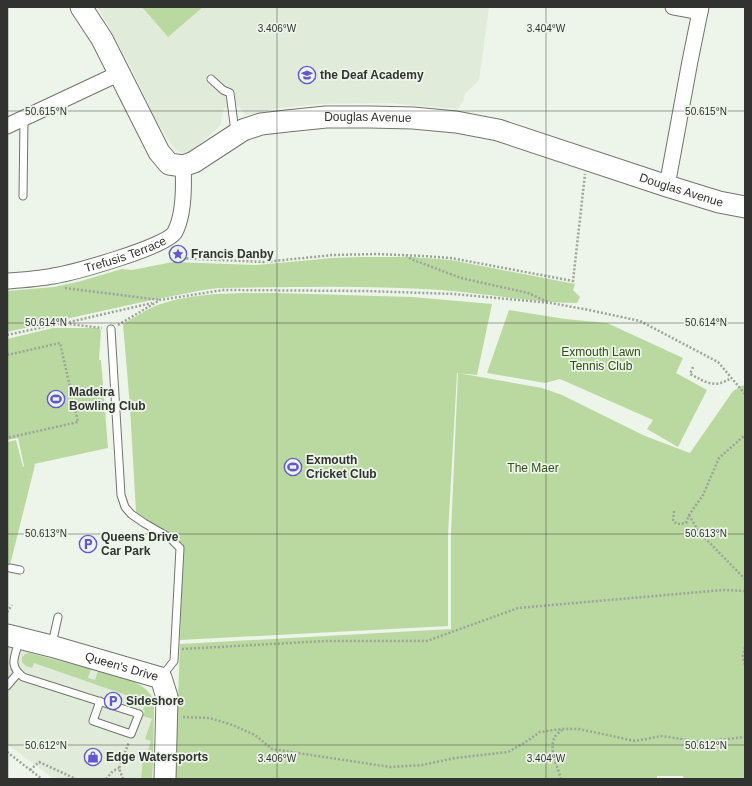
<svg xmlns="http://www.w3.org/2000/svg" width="752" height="786" font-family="Helvetica,sans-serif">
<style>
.built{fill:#e1ebd9}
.green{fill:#bad9a1}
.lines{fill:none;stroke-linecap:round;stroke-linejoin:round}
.lane-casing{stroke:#70766c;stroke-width:9}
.street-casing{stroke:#70766c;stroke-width:17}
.secondary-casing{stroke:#70766c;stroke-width:23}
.path{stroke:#9ea39b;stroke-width:2.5;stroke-dasharray:2 2;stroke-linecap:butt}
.lane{stroke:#fff;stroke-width:7}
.street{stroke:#fff;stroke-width:15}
.secondary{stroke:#fff;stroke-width:21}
.ticks{fill:none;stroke:#30332f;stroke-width:1;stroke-opacity:0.45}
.labels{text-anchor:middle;stroke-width:3.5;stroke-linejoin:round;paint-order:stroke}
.poi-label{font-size:12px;font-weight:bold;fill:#30332f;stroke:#edf4e9;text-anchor:start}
.street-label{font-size:12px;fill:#30332f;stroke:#edf4e9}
.park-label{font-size:12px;fill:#314e12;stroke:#edf4e9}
.ticks-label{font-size:10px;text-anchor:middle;fill:#30332f;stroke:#edf4e9;stroke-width:3.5;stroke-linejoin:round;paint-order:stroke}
</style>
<rect width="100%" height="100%" fill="#edf4e9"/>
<!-- built -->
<path class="built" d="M97 7H489L479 80 465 94 463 101 458 109 389 103 320 104 279 108 245 115 239 106 224 108 220 126 208 137 189 152 180 153 172 146 156 120 132 70 105 19Z
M7 647 67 662 132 680 143 686 148 690 152 695 155 705 152 779H54L7 744Z"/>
<!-- green -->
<path class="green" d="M142 7H203L168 37Z
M361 257H413L451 260 575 284 573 290 580 297 577 303C531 303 486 293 441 290 367 285 293 287 219 288L203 290 138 303 7 332V291L54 287 81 281 122 269 132 270 173 262 257 265 332 258Z
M277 293 412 297 492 304 477 375 457 373 448 534V626L180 640 183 544 136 512 130 407 123 324C133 318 144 311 155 306 191 292 238 293 277 293Z
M509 310 565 319 607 323 683 358 676 373 707 390 678 447 647 429 653 420 560 379 545 383 487 373Z
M53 328H97L101 330 99 360H101L108 448 34 464 35 465 7 577V442L16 440 23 467 24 466 18 438 7 440V339Z
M458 373 542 388 562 395 645 436 690 453 733 391 743 385 745 387V779H684L683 776H657V779H175L180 644 451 629V533Z
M29 653 91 669 88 678 95 680 98 671C119 677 144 679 154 701L153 758 146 756 151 741 145 739 152 719 143 716 145 711 143 710 146 702 34 663 32 668 26 666 22 662V657L25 654Z
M143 759 153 761 152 779H141Z"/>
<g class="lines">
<defs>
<path id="lane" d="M211 79 223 90 230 93 235 132
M23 196 24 119
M111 329 121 495 125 507 131 514 144 523 170 538 180 548 174 661 162 676
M10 568 20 570
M19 641C15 657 8 665 23 677L139 714 131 734 93 721 100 701
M52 644 58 617
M7 686 18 673"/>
<g id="street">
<path d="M673 7 700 12"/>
<path d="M7 126 120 73"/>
<path d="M667 186 690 61 701 7"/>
<path id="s1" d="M7 281C22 280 38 279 53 276 72 273 167 247 175 232 184 215 184 185 183 166"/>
</g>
<g id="secondary">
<path id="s2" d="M81 7 102 39 159 152 169 164 183 166 194 162 243 130 261 124 287 121 326 117H370L413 118 456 122 498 130 667 186 719 202 745 207"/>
<path id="s3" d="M7 635 51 646 161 678 167 697 165 779"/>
</g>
</defs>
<!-- lane casing -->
<use href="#lane" class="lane-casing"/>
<!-- street casing -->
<use href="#street" class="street-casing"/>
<!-- secondary casing -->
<use href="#secondary" class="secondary-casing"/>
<!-- path -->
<path class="path" d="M169 252 175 258 264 262 333 255 377 254 423 256 451 258 573 281 585 174
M406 255 411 259 461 278 528 293 548 302
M65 288 160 300
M65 323 152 303
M118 325 160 300 223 290 366 291 454 294 551 303 589 310 640 321 718 362 745 394
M7 335 62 323 102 328
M7 355 60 343 78 422 7 438
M693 367 690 374C706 382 714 389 731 378
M674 511 673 521 677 524 686 523 689 515 703 495 719 458 745 435
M689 515 699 532 745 579
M7 612 12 605
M745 647 743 656 745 666
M182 649 326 641H427L518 608 723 590 745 591
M183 717 209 718 230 724 255 735 272 749 390 767 422 765 455 758 508 752 524 743 540 732 562 729H579L635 741 662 736 701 742 745 737
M7 752 42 779
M30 770 39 762 76 779
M106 779 113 771 119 768
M123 779 119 768 129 742
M561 779C558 768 548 748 555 737 556 734 560 732 562 730"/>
<!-- lane -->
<use href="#lane" class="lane"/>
<!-- street -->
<use href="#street" class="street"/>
<!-- secondary -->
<use href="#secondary" class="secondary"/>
</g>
<!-- ticks -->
<path class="ticks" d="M8 7V779M277 7V779M546 7V779M7 111H745M7 323H745M7 534H745M7 745H745"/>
<!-- icons -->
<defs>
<symbol id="school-ring" viewBox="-11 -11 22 22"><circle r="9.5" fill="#edf4e9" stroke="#6158d0" stroke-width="1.5"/><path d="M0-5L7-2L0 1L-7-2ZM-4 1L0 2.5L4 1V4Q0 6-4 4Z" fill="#6158d0"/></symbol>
<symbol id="sight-ring" viewBox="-11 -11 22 22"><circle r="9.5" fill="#edf4e9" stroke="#6158d0" stroke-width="1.5"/><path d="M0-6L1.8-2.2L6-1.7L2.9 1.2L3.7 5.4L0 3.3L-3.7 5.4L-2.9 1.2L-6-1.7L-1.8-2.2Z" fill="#6158d0"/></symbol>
<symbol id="stadium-ring" viewBox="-11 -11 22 22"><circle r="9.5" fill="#edf4e9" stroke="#6158d0" stroke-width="1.5"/><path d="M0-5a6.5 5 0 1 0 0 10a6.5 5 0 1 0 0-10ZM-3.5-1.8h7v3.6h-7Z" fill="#6158d0"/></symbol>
<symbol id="parking-ring" viewBox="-11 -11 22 22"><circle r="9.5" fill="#edf4e9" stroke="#6158d0" stroke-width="1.5"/><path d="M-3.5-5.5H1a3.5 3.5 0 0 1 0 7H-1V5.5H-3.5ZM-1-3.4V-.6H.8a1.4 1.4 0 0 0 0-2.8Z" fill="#6158d0"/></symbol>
<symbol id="shop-ring" viewBox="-11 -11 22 22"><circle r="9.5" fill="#edf4e9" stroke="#6158d0" stroke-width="1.5"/><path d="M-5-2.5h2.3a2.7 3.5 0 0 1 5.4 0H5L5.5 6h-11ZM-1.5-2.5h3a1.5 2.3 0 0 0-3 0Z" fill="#6158d0"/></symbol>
</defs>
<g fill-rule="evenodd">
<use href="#school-ring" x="297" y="65" width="20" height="20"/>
<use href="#sight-ring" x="168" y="244" width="20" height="20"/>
<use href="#stadium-ring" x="46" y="389" width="20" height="20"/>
<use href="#stadium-ring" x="283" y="457" width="20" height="20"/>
<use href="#parking-ring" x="78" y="534" width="20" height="20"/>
<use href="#parking-ring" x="103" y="691" width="20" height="20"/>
<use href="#shop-ring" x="83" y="747" width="20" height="20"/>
</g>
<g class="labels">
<!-- poi labels -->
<g class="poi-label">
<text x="320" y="79">the Deaf Academy</text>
<text x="191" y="258">Francis Danby</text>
<text x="69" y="396">Madeira<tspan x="69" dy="14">Bowling Club</tspan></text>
<text x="306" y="464">Exmouth<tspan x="306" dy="14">Cricket Club</tspan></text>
<text x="101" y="541">Queens Drive<tspan x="101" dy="14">Car Park</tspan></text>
<text x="126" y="705">Sideshore</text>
<text x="106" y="761">Edge Watersports</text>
</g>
<!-- street labels -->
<g class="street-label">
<text dy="4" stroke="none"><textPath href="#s2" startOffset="391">Douglas Avenue</textPath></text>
<text dy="4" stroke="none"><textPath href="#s2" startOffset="715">Douglas Avenue</textPath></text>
<text dy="4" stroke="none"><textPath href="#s1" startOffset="122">Trefusis Terrace</textPath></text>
<text dy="4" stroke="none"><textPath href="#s3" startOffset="119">Queen's Drive</textPath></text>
</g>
<!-- park labels -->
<g class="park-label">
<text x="601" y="356">Exmouth Lawn<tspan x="601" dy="14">Tennis Club</tspan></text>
<text x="533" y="472">The Maer</text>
</g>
</g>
<g class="ticks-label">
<text x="277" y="32">3.406°W</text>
<text x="546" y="32">3.404°W</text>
<text x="46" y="115">50.615°N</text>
<text x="706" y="115">50.615°N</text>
<text x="46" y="326">50.614°N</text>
<text x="706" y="326">50.614°N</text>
<text x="46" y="537">50.613°N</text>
<text x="706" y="537">50.613°N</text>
<text x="46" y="749">50.612°N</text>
<text x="706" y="749">50.612°N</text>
<text x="277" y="762">3.406°W</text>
<text x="546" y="762">3.404°W</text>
</g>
<!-- border -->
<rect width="752" height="786" fill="none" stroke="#30332f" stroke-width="16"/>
</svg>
